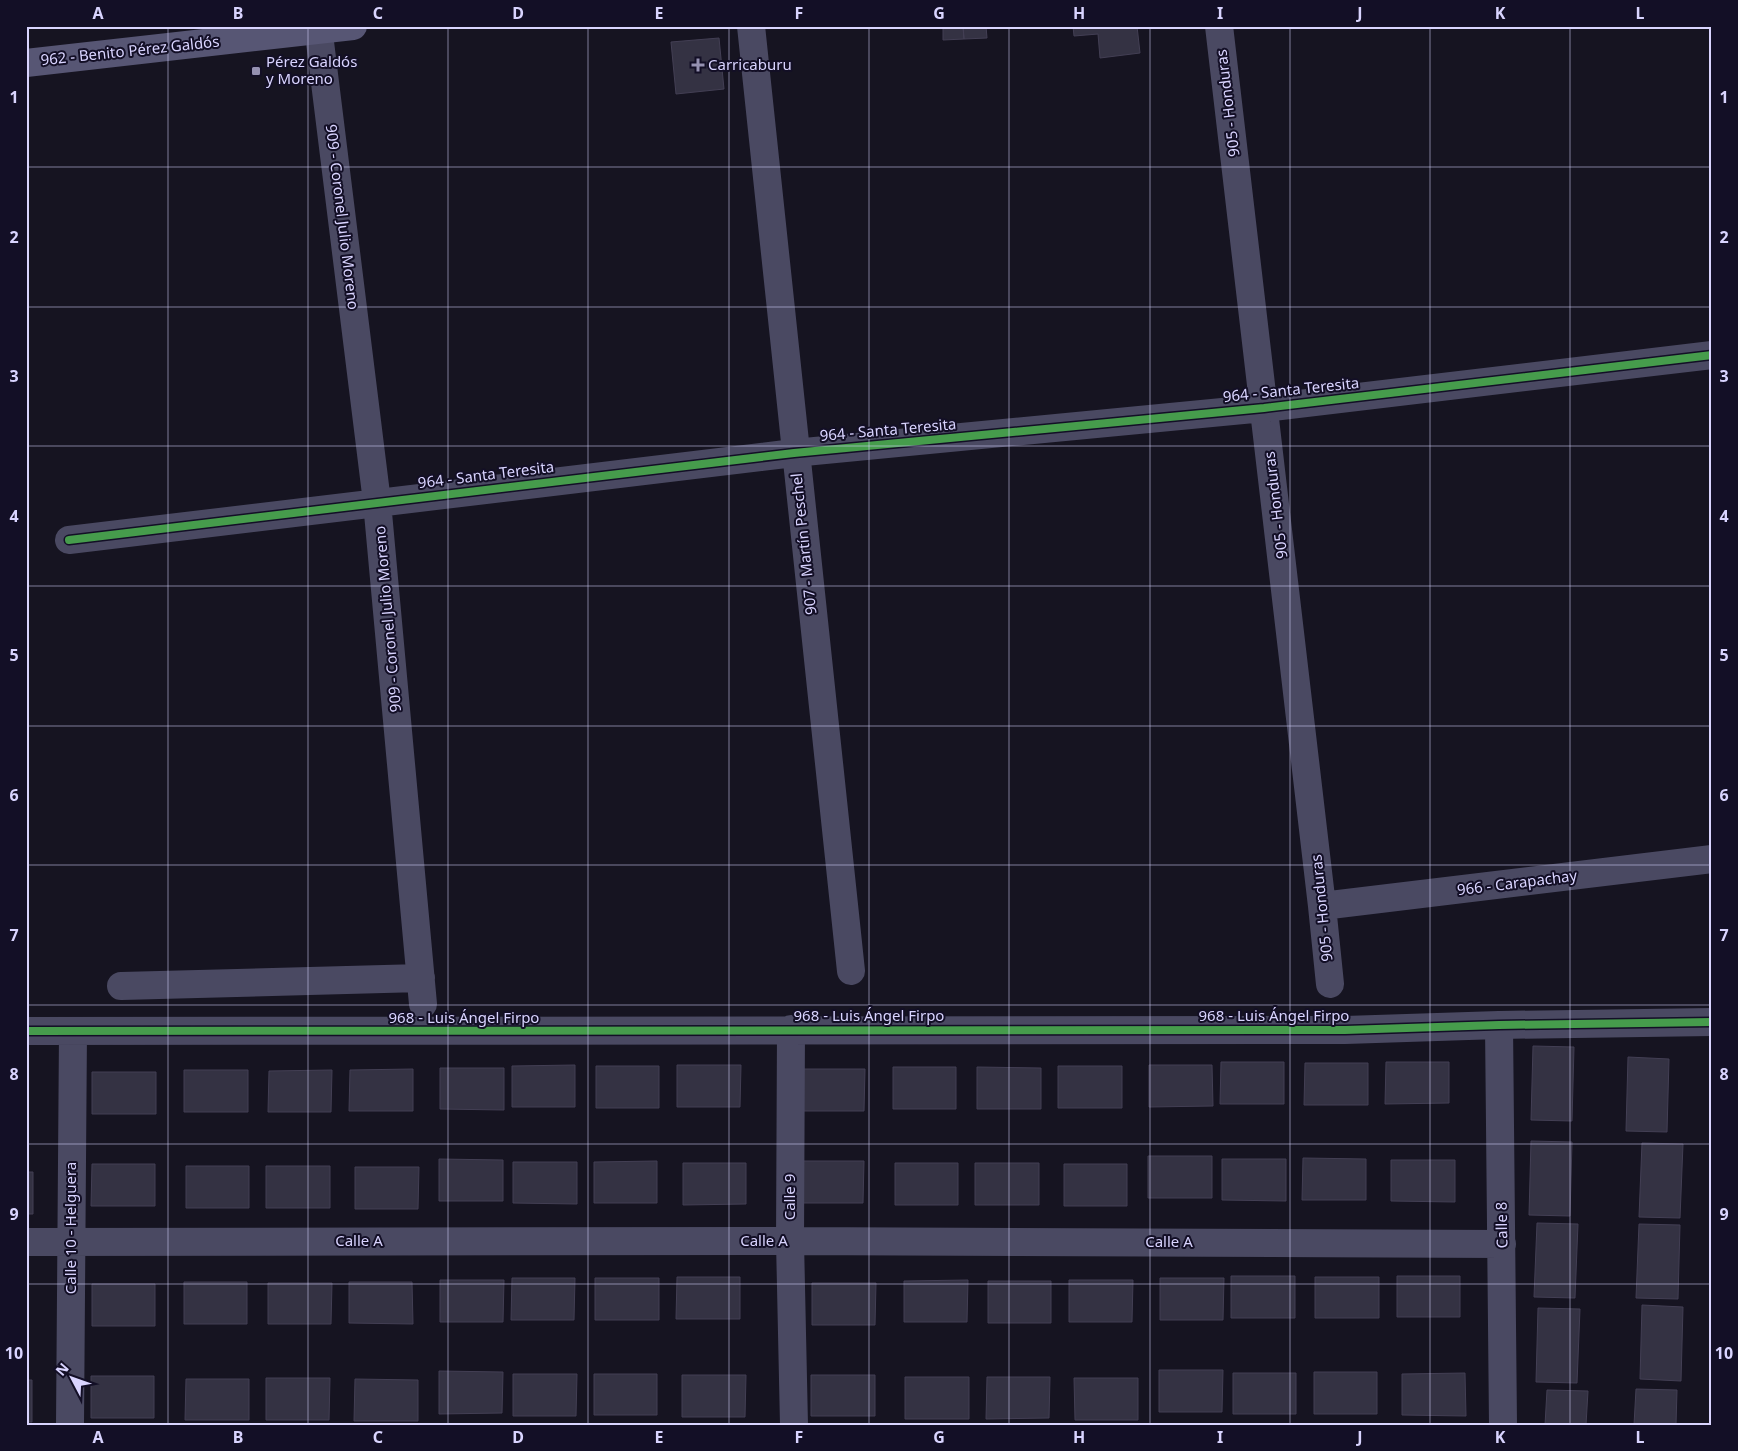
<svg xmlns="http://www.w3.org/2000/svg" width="1738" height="1451" font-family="'Noto Sans',sans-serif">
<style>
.building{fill:#343243;stroke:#433f54}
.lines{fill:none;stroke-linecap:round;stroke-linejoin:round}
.street{stroke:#4a4962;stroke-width:28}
.secondary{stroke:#575674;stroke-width:28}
.cycleway-casing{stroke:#130f26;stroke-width:11}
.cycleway{stroke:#469c4c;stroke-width:8}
.grid{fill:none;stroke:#d9d4ff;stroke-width:1;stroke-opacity:0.55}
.poi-dot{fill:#9591b1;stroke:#130f26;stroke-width:2}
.labels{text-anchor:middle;stroke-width:4;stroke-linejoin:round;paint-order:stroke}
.street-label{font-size:15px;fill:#d9d4ff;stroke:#130f26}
.poi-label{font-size:15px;fill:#d9d4ff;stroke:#130f26;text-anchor:start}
.neatline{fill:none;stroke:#d9d4ff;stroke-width:2}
.grid-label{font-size:16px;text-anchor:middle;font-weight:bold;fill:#d9d4ff}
</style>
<rect width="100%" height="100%" fill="#161421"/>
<!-- building -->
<path class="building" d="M943 26H963L964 39 943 40Z
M963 26H986L987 38 964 39Z
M1073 26H1137L1140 53 1100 58 1098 34 1074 36Z
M719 38 724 89 676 94 671 42Z
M1533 1046 1574 1047 1572 1121 1531 1120Z
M1628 1057 1669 1059 1667 1132 1626 1131Z
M1221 1062H1284V1104H1220Z
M1386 1062H1449V1103L1385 1104Z
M1305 1063H1368V1105H1304Z
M575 1065V1107H512V1066Z
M677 1065H741L740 1107H677Z
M1149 1065H1212L1213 1106 1149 1107Z
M596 1066H659V1108H596Z
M1058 1066H1122V1108H1058Z
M893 1067H956V1109H893Z
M977 1067 1041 1068V1109H977Z
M440 1068H504V1110L440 1109Z
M413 1069V1111H349L350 1070Z
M801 1069H865L864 1111H801Z
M184 1070H248V1112H184Z
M332 1070 331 1112H268L269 1071Z
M92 1072H156V1114H92Z
M26 1074H27V1116H26Z
M1531 1141 1572 1142 1570 1216 1529 1215Z
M1642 1143 1683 1144 1680 1218 1639 1217Z
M1148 1156H1212V1198H1148Z
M1303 1158 1366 1159V1200H1302Z
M439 1159 503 1160V1201H439Z
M1222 1159H1286V1201L1222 1200Z
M1391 1160H1455V1202L1391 1201Z
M657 1161V1203H594V1162Z
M800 1161H864L863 1203H800Z
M513 1162H577V1204L513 1203Z
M683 1163H746V1204L683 1205Z
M895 1163H958V1205H895Z
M975 1163H1039V1205H975Z
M92 1164H155V1206H91Z
M1064 1164H1127V1206H1064Z
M186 1166H249V1208H186Z
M266 1166H330V1208H266Z
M355 1167H419L418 1209H355Z
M26 1172H33V1214H26Z
M1537 1223 1578 1224 1575 1298 1534 1297Z
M1639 1224 1680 1225 1678 1299 1636 1298Z
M1231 1276H1295V1318H1231Z
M1397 1276H1460V1317H1397Z
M677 1277H740V1319H676Z
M1315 1277H1379V1318H1315Z
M512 1278H575L574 1320H511Z
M595 1278H659V1320H595Z
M1160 1278H1224L1223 1320H1160Z
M440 1280H504L503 1322H440Z
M968 1280 967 1322H904V1281Z
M1069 1280H1133L1132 1322H1069Z
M988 1281H1051V1323H988Z
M184 1282H247V1324H184Z
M349 1282H412L413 1324 349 1323Z
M268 1283H332L331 1324H268Z
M812 1283H876L875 1325H812Z
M92 1284H155V1326H92Z
M1642 1305 1683 1307 1681 1381 1640 1379Z
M1538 1308 1580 1309 1577 1383 1536 1382Z
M1159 1370H1223L1222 1412H1159Z
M439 1371 503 1372 502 1413 439 1414Z
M1314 1372H1377V1414H1314Z
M1233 1373H1296V1414H1233Z
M1465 1373 1466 1416 1402 1415V1374Z
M513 1374H577L576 1416H513Z
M594 1374H657V1415H594Z
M682 1375H746L745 1417H682Z
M811 1375H875V1416H811Z
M91 1376H154V1418H91Z
M905 1377H969V1419H905Z
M987 1377H1050L1049 1418 986 1419Z
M266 1378H330L329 1420H266Z
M1074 1378H1138V1420H1075Z
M186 1379H249V1420H185Z
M355 1379 418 1380V1421H354Z
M26 1380H32V1422H26Z
M1636 1389 1677 1390 1676 1425H1634Z
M1547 1390 1588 1391 1586 1425H1545Z"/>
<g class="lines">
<!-- street -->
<path class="street" d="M318 26 377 502 423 1004
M751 26 851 971
M1219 26 1322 906 1330 984
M69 540 794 453 1264 408 1712 355
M1322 906 1712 859
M121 986 421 978
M1499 1025 1503 1425
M791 1029 790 1241 794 1425
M26 1031 1345 1030 1499 1025 1712 1022
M26 1242 790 1241 1502 1244
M70 1425 73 1031"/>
<!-- secondary -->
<path class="secondary" d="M26 63 353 26"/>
<defs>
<path id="cycleway" d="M69 540 794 453 1264 408 1712 355
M26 1031 1345 1030 1499 1025 1712 1022"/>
</defs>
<!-- cycleway casing -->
<use href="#cycleway" class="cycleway-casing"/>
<!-- cycleway -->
<use href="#cycleway" class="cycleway"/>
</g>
<!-- grid -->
<path class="grid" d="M168 26V1425M308 26V1425M448 26V1425M588 26V1425M729 26V1425M869 26V1425M1009 26V1425M1150 26V1425M1290 26V1425M1430 26V1425M1570 26V1425M26 167H1712M26 307H1712M26 446H1712M26 586H1712M26 726H1712M26 865H1712M26 1005H1712M26 1144H1712M26 1284H1712"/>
<!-- markers -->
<g class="poi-dot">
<path d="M695.5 57.5h5v5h5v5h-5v5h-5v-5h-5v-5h5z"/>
<rect x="251" y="66" width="10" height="10" rx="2.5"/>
</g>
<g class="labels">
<!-- street labels -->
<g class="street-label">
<text transform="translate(130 51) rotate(-6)" y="5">962 - Benito Pérez Galdós</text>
<text transform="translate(1228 103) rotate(-97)" y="5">905 - Honduras</text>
<text transform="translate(342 217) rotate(83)" y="5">909 - Coronel Julio Moreno</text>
<text transform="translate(1291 390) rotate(-6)" y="5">964 - Santa Teresita</text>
<text transform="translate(888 430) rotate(-5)" y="5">964 - Santa Teresita</text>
<text transform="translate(486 475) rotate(-7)" y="5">964 - Santa Teresita</text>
<text transform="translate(1276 505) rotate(-97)" y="5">905 - Honduras</text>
<text transform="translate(804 544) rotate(-96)" y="5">907 - Martín Peschel</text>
<text transform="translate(388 619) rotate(-95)" y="5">909 - Coronel Julio Moreno</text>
<text transform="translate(1517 883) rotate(-7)" y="5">966 - Carapachay</text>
<text transform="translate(1322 908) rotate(-96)" y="5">905 - Honduras</text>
<text x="869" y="1021">968 - Luis Ángel Firpo</text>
<text x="1274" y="1021">968 - Luis Ángel Firpo</text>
<text x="464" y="1023">968 - Luis Ángel Firpo</text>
<text transform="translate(790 1197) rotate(-90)" y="5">Calle 9</text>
<text transform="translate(1502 1225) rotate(-91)" y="5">Calle 8</text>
<text transform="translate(71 1228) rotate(-90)" y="5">Calle 10 - Helguera</text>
<text x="359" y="1246">Calle A</text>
<text x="764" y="1246">Calle A</text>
<text x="1169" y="1247">Calle A</text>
</g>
<!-- poi labels -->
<g class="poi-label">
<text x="266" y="67">Pérez Galdós<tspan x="266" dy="17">y Moreno</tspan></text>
<text x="708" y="70">Carricaburu</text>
</g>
</g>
<!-- border -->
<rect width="1738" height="1451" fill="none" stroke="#130f26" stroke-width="55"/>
<!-- north arrow -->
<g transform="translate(72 1378) rotate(311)" stroke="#130f26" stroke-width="4" paint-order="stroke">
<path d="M0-4L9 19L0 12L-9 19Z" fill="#d9d4ff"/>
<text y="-8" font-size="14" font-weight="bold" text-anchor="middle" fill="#d9d4ff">N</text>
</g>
<rect x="28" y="28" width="1682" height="1396" class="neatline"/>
<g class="grid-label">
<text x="98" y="19">A</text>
<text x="238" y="19">B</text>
<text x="378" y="19">C</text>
<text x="518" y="19">D</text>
<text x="659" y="19">E</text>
<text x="799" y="19">F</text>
<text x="939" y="19">G</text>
<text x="1079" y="19">H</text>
<text x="1220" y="19">I</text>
<text x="1360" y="19">J</text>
<text x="1500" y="19">K</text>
<text x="1640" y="19">L</text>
<text x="14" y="103">1</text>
<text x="1724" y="103">1</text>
<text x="14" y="243">2</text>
<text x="1724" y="243">2</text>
<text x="14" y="382">3</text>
<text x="1724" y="382">3</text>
<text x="14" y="522">4</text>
<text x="1724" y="522">4</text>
<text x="14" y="661">5</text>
<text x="1724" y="661">5</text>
<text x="14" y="801">6</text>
<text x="1724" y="801">6</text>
<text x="14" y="941">7</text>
<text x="1724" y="941">7</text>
<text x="14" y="1080">8</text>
<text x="1724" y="1080">8</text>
<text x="14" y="1220">9</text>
<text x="1724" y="1220">9</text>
<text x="14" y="1359">10</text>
<text x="1724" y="1359">10</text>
<text x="98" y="1443">A</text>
<text x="238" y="1443">B</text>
<text x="378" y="1443">C</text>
<text x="518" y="1443">D</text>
<text x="659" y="1443">E</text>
<text x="799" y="1443">F</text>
<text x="939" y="1443">G</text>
<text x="1079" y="1443">H</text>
<text x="1220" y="1443">I</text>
<text x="1360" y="1443">J</text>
<text x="1500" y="1443">K</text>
<text x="1640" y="1443">L</text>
</g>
</svg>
